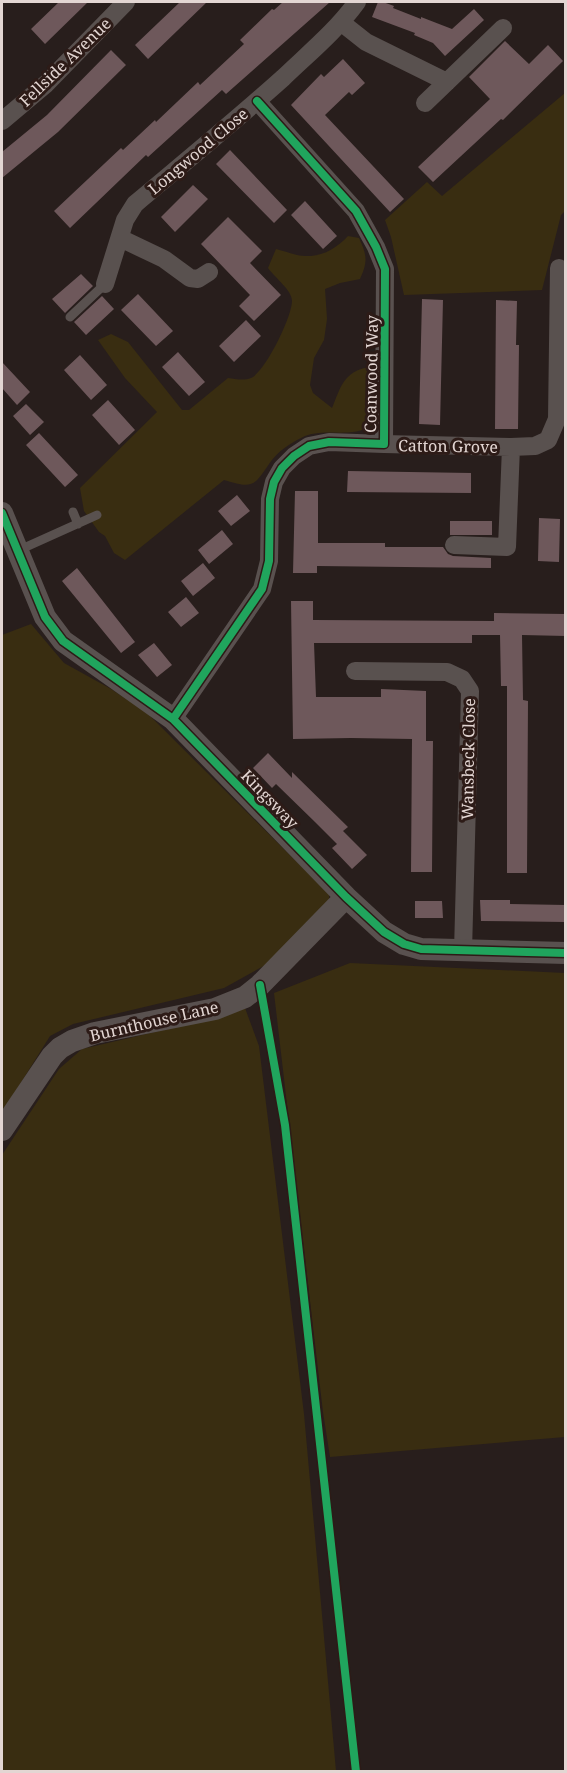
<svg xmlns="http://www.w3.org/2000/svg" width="567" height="1773" font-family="'Noto Serif',serif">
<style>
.green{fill:#392d11}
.building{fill:#6e585b}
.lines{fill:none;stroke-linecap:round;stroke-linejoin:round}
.service{stroke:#59514f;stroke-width:9}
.minor{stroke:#59514f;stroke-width:18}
.tertiary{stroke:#59514f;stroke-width:22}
.cycleway-casing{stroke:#2d1b17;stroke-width:11}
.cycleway{stroke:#20a55d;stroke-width:8}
.labels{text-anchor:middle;stroke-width:6;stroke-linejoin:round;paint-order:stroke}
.street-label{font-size:16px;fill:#e3d6d3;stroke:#2d1b17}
</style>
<rect width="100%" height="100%" fill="#281e1c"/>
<!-- green -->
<path class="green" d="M565 93V211L561 215 542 290 404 295 391 237 385 220 427 182 442 196Z
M348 236 359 238C367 255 368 262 360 279L340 283 325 289 327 319 324 340 314 358 310 385 313 393 332 408C341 387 343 372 369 367L378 397 372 425C350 440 324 426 301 438 289 444 277 452 269 464 254 486 253 489 224 480L125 560 114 553 105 536 99 532 84 511 80 488 157 412 125 378 98 340 111 334 128 342 182 410H189L228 378C235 379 244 381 251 378 265 372 292 317 292 301 292 290 275 278 268 268L276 249C285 251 296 256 305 256 322 257 337 248 348 236Z
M31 624 64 663 111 689 146 712 317 882 329 894V901L269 963 224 988 73 1024 50 1036 2 1113V635Z
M350 963 565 973V1437L330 1457 323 1412 274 993Z
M245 1008 259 1046 304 1414 336 1771 2 1772V1155L59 1069 82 1049 215 1018Z"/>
<!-- building -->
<path class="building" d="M59 2H88L45 44 31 29Z
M180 2H207L148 59 135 45Z
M283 2H330L226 94 222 90 148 157 146 155 70 228 54 211 121 148 123 150 155 120 156 122 198 82 200 85 244 44 240 40 272 9 274 10Z
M378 2H383L394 6 393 8 421 19V17L452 29 474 9 484 20 445 56 433 43 414 35 415 33 372 17Z
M505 41 529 64 548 45 563 61 503 120 501 119 433 182 418 167 490 99 469 77Z
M111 50 126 65 58 132 2 178V152L47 115Z
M343 59 365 83 352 95 349 92 325 115 404 199 390 212 291 105 321 74 324 77Z
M230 150 287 210 274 223 216 164Z
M193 185 208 199 175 232 161 217Z
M305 201 337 236 323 249 291 215Z
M228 217 262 251 250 263 281 295 254 321 239 306 250 295 201 244Z
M81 274 93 286 65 313 52 299Z
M138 294 173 331 156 346 121 310Z
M102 296 114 309 86 335 74 322Z
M422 299 443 300 440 425 419 424Z
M496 300 517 301 516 345H519L518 429H495Z
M246 320 261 336 234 362 219 346Z
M178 352 205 382 189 396 162 367Z
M80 355 107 385 91 400 64 370Z
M2 362 30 392 17 405 2 388Z
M108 400 135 430 119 445 92 415Z
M26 404 44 422 30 435 13 416Z
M39 433 78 475 65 487 26 445Z
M348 471 471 473V493L347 492Z
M295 491H318V543H385V547H443L448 554 453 556 491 558V568L317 566V573H293Z
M237 495 250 511 231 526 218 511Z
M539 518 560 519 559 562 538 561Z
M450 521H492V535H450Z
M222 530 233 544 209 564 198 550Z
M203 563 215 578 193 596 181 581Z
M77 568 135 642 121 653 62 581Z
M186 597 199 613 181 627 168 612Z
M291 601H313V620L494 621V613L566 614V636L522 635 523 700 528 701 527 873H507V686H501L500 635H472V643H314L316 697H381V689L426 691V741H433L432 872H411L412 739 351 738 293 739Z
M154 643 172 665 157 677 138 655Z
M268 753 292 778V772L348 827 343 831 367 855 352 869 332 848 337 844 315 822 276 784 272 788 253 768Z
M480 900H510V904L566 905V922L481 921Z
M415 901H442L443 918H415Z"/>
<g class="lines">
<!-- service -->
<path class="service" d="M70 317 105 284
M73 512 78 524
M17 551 97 515"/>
<!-- minor -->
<path class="minor" d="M342 23 366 42 447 82
M425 103 503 28
M2 121 46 84 126 2
M120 238 164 259 190 278 198 279 209 272
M105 284 125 220 135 204C185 162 235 121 283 78 309 53 336 31 357 2
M384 444 511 447 535 446 548 440 557 419 559 268
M454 545 507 547 511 447
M355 671 447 672 462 679 470 691 463 951
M173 719 262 589 269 561 270 499 274 482 282 468 294 456 309 446 329 442 384 444 385 269 376 247 356 211 257 101"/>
<!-- tertiary -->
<path class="tertiary" d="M2 513 45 617 63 641 173 719 346 897 384 932 404 944 421 949 566 953
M2 1130 52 1056 60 1048 72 1041 95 1033 215 1009 245 997 260 985 346 897"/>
<defs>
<path id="cycleway" d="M2 513 45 617 63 641 173 719 346 897 384 932 404 944 421 949 566 953
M173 719 262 589 269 561 270 499 274 482 282 468 294 456 309 446 329 442 384 444 385 269 376 247 356 211 257 101
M260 985 285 1125 356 1772"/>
</defs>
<!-- cycleway casing -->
<use href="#cycleway" class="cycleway-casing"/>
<!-- cycleway -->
<use href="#cycleway" class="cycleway"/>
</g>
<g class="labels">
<!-- street labels -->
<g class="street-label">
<text transform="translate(65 62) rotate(-44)" y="6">Fellside Avenue</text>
<text transform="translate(198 151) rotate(-40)" y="6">Longwood Close</text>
<text transform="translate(371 374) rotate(-89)" y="6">Coanwood Way</text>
<text transform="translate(448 446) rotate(1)" y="6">Catton Grove</text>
<text transform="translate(468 759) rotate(-89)" y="6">Wansbeck Close</text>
<text transform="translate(270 799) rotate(46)" y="6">Kingsway</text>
<text transform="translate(154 1021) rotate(-13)" y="6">Burnthouse Lane</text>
</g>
</g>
<!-- border -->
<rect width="567" height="1773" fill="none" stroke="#e3d6d3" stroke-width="6"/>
</svg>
